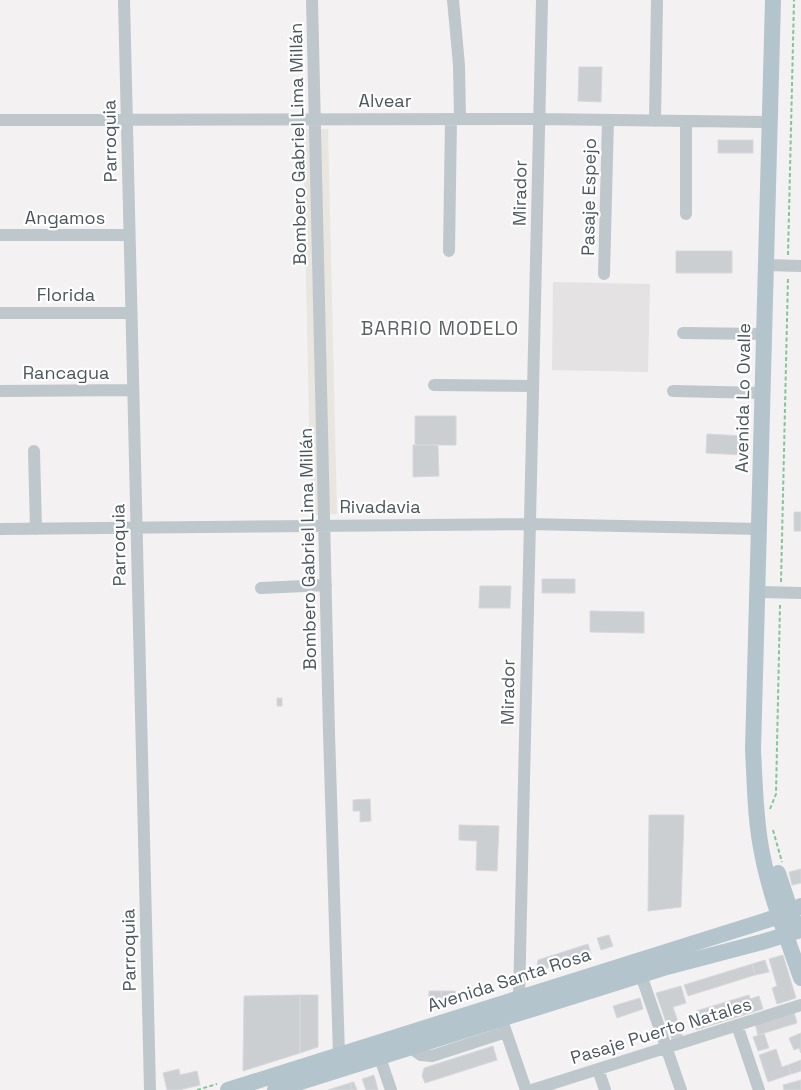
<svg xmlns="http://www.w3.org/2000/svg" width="801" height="1090" font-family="'Space Grotesk',sans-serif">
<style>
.commercial{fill:#e9e5df}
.education{fill:#e4e2e3}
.building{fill:#cbcfd2;stroke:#d6d8dc}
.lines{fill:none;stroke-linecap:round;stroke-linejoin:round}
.path{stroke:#80c698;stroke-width:2;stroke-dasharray:4 2.5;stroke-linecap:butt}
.minor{stroke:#bec7cc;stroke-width:12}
.major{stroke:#b4c4cc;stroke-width:16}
.labels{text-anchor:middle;stroke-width:4.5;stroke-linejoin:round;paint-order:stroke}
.street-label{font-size:18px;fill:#4b575d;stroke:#fff}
.neighbourhood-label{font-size:19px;letter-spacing:1px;fill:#5e6265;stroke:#fff}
</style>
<rect width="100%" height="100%" fill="#f3f1f1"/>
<!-- commercial -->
<path class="commercial" d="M303 129H328L337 514 311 515Z"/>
<!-- education -->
<path class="education" d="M553 282 650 284 648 372 552 370Z"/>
<!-- building -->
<path class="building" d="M579 67H602L601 102 578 101Z
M718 140H753V153H718Z
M676 251H732V273H676Z
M415 416H456V445H415Z
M707 434 743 436 742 455 706 453Z
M413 445H438L439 476 413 477Z
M794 512H801V531H794Z
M542 579H575V593H542Z
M480 586H511L510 608H479Z
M590 611 644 612V633L590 632Z
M277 698H282V706H277Z
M370 799 371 821 360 822V811H353V800Z
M649 815H684L681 907 648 911Z
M459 825 499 826 497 871 476 870 477 841 459 840Z
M801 869V883L792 885 789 872Z
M609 935 613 946 601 950 597 938Z
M588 944 591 954 541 970 537 967 538 960Z
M783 955 796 998 777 1004 772 988 777 986 769 959Z
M765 960 769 972 755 975 752 964Z
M752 964 755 975 688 996 684 985Z
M681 986 686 1003 673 1007 683 1037 672 1040 656 993Z
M429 991H441L442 1003 429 1007Z
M441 991H455L456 1000 442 1003Z
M300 995V1053L243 1071 244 996Z
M300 995H318V1047L300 1053Z
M749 995 750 999 759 996 763 1009 696 1030 693 1017 698 1015 696 1011Z
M640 998 643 1009 617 1018 613 1006Z
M794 1012 797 1023 758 1035 755 1024Z
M764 1033 769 1048 758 1051 753 1037Z
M801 1033V1053L799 1048 794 1050 789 1038Z
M493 1046 497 1060 425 1083 422 1076 424 1068Z
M776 1049 782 1067 788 1065 791 1074 768 1082 759 1055Z
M801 1060V1071L791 1074 788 1065Z
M179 1069 180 1075 197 1071 200 1085 179 1090H167L163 1073Z
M374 1075 378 1090H366L362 1079Z
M801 1080V1090H784L783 1085Z
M354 1082 357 1090H352L350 1083Z
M350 1083 352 1090H328Z"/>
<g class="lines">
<!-- path -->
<path class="path" d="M788 255 794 0
M781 582 788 277
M770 809 776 794 780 605
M773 830 782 862
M197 1090 217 1084"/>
<!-- minor -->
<path class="minor" d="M124 0 150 1090
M312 0 329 733 339 1055H346
M453 0 459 65 460 119
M0 120 539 119 770 122
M655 121 657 0
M686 214V121
M0 235H129
M449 251 451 119
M766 265 801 266
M604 274 608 120
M0 313H131
M683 333 764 334
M434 385 533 386
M0 391 133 390
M673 391 763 393
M34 451 36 529
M0 529 529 524 760 529
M261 588 326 585
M757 592 801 593
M641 975 681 1090
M519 998 542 0
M737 1025 759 1090
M504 1026 526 1090
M411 1048 421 1055 432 1056 506 1032
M371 1057 380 1058 391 1090
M598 1069 605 1090
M532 1090 801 1005"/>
<!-- major -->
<path class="major" d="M773 0 753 750C755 784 755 819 762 853 770 896 787 937 801 978
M778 873 794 921
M228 1090 780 916 801 906
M275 1090 663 968 762 942 801 930"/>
</g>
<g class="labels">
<!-- street labels -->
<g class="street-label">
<text x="385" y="107">Alvear</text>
<text transform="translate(110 141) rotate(-91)" y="6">Parroquia</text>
<text transform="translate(298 144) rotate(-91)" y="6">Bombero Gabriel Lima Millán</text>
<text transform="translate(520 193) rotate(-89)" y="6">Mirador</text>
<text transform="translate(589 197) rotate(-89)" y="6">Pasaje Espejo</text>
<text x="65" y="224">Angamos</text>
<text x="66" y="301">Florida</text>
<text x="66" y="379">Rancagua</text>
<text transform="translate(743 398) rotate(-89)" y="6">Avenida Lo Ovalle</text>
<text x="380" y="513">Rivadavia</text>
<text transform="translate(119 545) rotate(-91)" y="6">Parroquia</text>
<text transform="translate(308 549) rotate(-91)" y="6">Bombero Gabriel Lima Millán</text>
<text transform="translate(508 692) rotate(-89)" y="6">Mirador</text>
<text transform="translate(129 950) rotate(-91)" y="6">Parroquia</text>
<text transform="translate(509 980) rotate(-18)" y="6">Avenida Santa Rosa</text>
<text transform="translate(661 1031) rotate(-17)" y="6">Pasaje Puerto Natales</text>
</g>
<!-- neighbourhood labels -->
<g class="neighbourhood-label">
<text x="440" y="335">BARRIO MODELO</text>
</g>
</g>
</svg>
